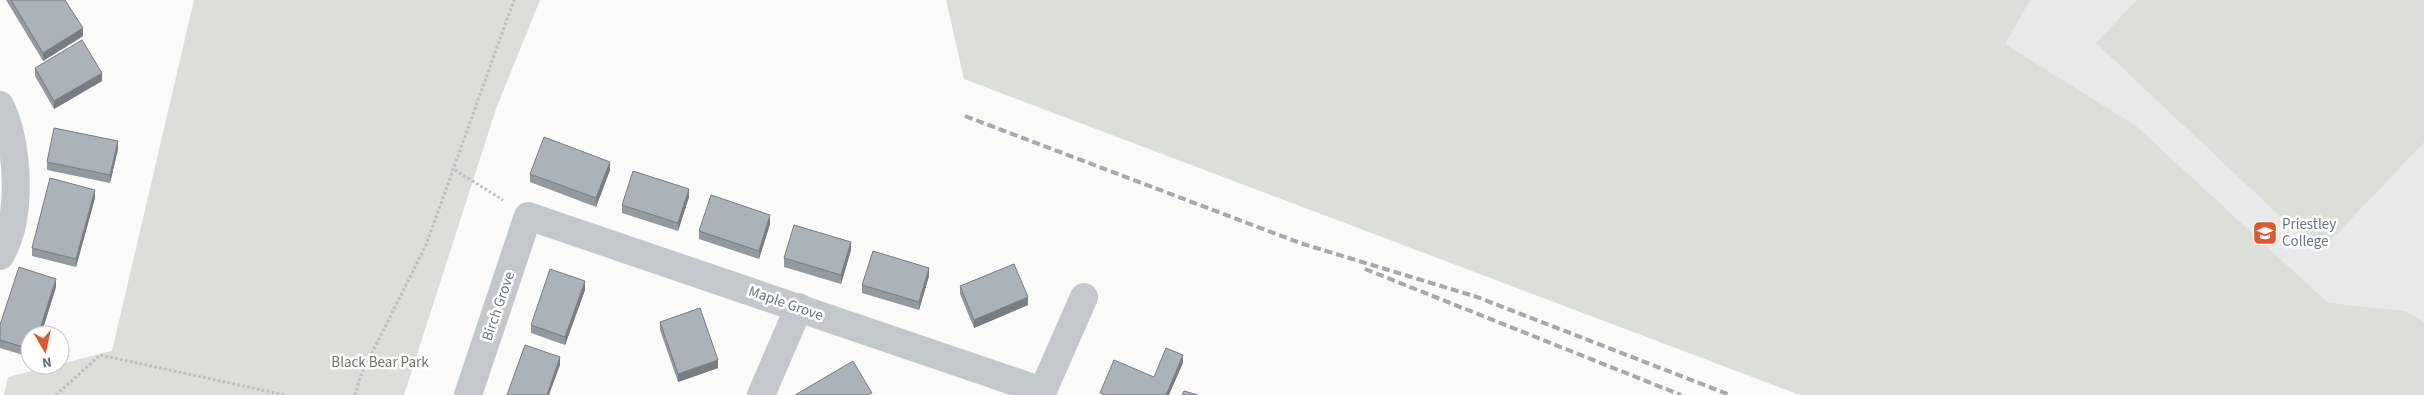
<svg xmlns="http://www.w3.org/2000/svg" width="2424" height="395" font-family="'Source Sans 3',sans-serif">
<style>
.built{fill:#e8e9e9}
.green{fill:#dadfd7}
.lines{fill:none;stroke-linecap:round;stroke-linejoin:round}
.path{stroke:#bbbfc2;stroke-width:3;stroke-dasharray:2.5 2.5;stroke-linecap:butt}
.minor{stroke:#c3c8cc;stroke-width:28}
.rail{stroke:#a2aab0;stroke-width:4;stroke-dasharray:8 4;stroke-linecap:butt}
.wall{fill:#929a9f}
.shaded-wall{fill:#777d82}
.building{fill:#aab3b9;stroke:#777d82}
.labels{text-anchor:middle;stroke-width:5;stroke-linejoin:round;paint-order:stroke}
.poi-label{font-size:15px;fill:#657683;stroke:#fff;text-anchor:start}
.street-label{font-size:15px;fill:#657683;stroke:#fff}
.park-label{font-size:15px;fill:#687a64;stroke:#fff}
</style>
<rect width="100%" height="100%" fill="#fafaf8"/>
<!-- built -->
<path class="built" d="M1964 0H2424V395H2322Z"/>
<!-- green -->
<path class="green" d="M194 0H540L496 109 404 395H4L8 377 112 351Z
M946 0H2030L2005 44 2136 126 2328 303 2405 311 2424 322V395H1800L964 79Z
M2137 0H2424V142L2319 253 2096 43Z"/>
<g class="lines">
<!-- path -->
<path class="path" d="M455 170 503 200
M56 395 100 355 285 395
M355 395 361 375 426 245 514 0"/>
<!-- minor -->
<path class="minor" d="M0 105C19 143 23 219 0 256
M468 395 528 216 1042 391
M761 395 799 307
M1041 395 1084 297"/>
<!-- rail -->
<path class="rail" d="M965 116 1300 243 1477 297 1730 395
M1365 269 1681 395"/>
</g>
<!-- wall -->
<path class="wall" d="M6 0H65L83 36 43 61Z
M35 68 102 81 54 109 35 76Z
M118 149 110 183 47 170V162Z
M610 170 596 207 530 182V174Z
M689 197 678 231 622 213V205Z
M95 198 76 267 32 256V248Z
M770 224 759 259 699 239V231Z
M851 250 841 284 784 267V258Z
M929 276 919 310 862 293V285Z
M960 286 1028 305 974 328 960 294Z
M56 287 41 335H30V357L0 348V325Z
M585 290 565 345 531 333V325Z
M660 322 718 368 678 382 660 330Z"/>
<!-- shaded-wall -->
<path class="shaded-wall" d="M83 28V36L43 61V53Z
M102 73V81L54 109V101Z
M118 141V149L110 183V175Z
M610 162V170L596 207V198Z
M689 189V197L678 231V223Z
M95 190V198L76 267V259Z
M770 215V224L759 259V251Z
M851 242V250L841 284V275Z
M929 268V276L919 310V302Z
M56 279V287L41 335H38Z
M585 281V290L565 345V337Z
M1028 297V305L974 328V320Z
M1183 355V363L1169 395H1166Z
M560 357V365L549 395H547Z
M718 360V368L678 382V374Z"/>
<!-- building -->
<path class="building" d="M11 0H65L83 28 43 53Z
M82 40 102 73 54 101 35 68Z
M54 128 118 141 110 175 47 162Z
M544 137 610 162 596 198 530 174Z
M633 171 689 189 678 223 622 205Z
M50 178 95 190 76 259 32 248Z
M711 195 770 215 759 251 699 231Z
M794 225 851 242 841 275 784 258Z
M873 251 929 268 919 302 862 285Z
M1014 264 1028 297 974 320 960 286Z
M19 267 56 279 38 335H30V349L0 340V325Z
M550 269 585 281 565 337 531 325Z
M700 308 718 360 678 374 660 322Z
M525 345 560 357 547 395H507Z
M1166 348 1183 355 1166 395H1105L1100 393 1114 360 1154 377Z
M853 361 872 393 867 395H795Z
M1184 391 1198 395H1182Z"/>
<!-- icons -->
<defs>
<symbol id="university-square" viewBox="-11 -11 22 22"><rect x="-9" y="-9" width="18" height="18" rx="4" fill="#e4572e" stroke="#fff"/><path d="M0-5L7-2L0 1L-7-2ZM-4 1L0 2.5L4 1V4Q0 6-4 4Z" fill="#fff"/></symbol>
</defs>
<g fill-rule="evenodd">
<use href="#university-square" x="2251" y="219" width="28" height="28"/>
</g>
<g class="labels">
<!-- poi labels -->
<g class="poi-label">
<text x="2282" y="229">Priestley<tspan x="2282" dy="17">College</tspan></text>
</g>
<!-- street labels -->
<g class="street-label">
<text transform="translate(786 303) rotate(19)" y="5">Maple Grove</text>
<text transform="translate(498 306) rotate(-71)" y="5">Birch Grove</text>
</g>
<!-- park labels -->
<g class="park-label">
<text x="380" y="367">Black Bear Park</text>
</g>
</g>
<!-- north arrow -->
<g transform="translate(45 350) rotate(171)"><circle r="24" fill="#ffffff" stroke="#c1c8cd"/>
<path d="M0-4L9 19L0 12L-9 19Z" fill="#e4572e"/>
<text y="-8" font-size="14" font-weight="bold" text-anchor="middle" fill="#657683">N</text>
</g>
</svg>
